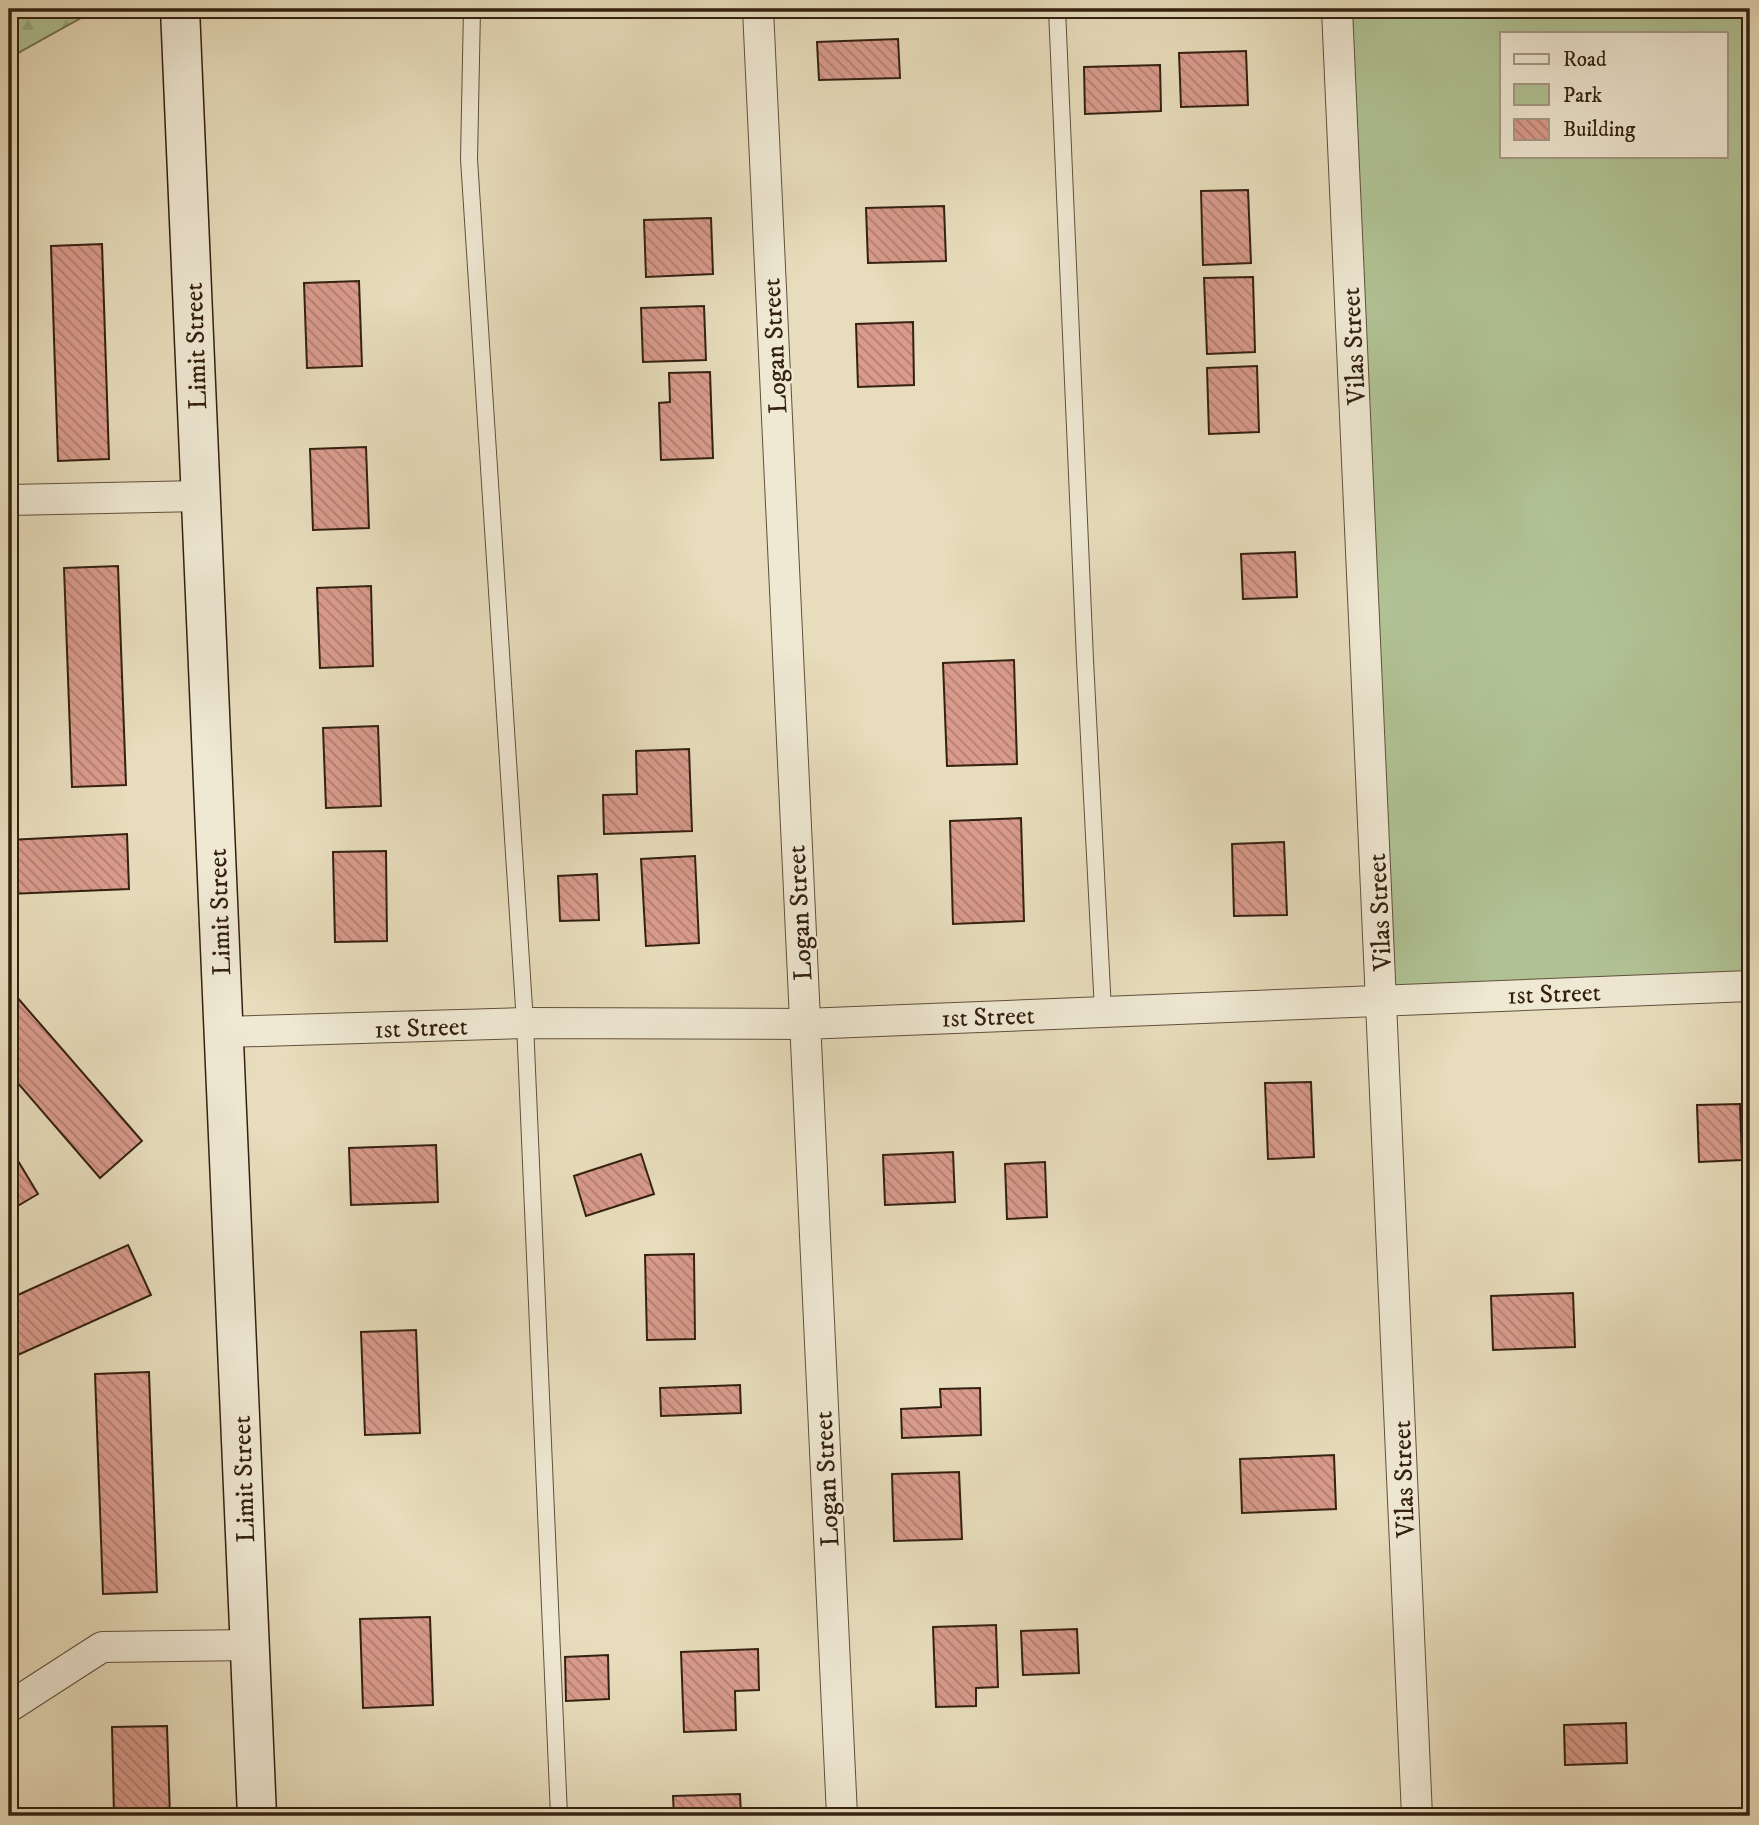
<svg xmlns="http://www.w3.org/2000/svg" width="1759" height="1825" font-family="'IM FELL DW Pica',serif">
<style>
.forest{fill:url(#forest-firs);stroke:#727252;stroke-width:2}
.park{fill:#b0c294;stroke:#727252;stroke-width:2;fill-rule:evenodd}
.building{fill:url(#building-back-hatch);stroke:#342111;stroke-width:2}
.lines{fill:none;stroke-linecap:round;stroke-linejoin:round}
.lane-casing{stroke:#61503c;stroke-width:18}
.street-casing{stroke:#61503c;stroke-width:32}
.secondary-casing{stroke:#342111;stroke-width:41}
.lane{stroke:#efe8d3;stroke-width:16}
.street{stroke:#efe8d3;stroke-width:30}
.secondary{stroke:#efe8d3;stroke-width:38}
.labels{text-anchor:middle;stroke-width:5;stroke-linejoin:round;paint-order:stroke}
.street-label{font-size:26px;fill:#342111;stroke:#efe8d3}
</style>
<defs>
<pattern id="forest-firs" width="22" height="20" patternUnits="userSpaceOnUse" patternTransform="scale(1.75)"><rect width="22" height="20" fill="#b0c294"/><path d="M5 1l3.5 6h-7zM16 11l3.5 6h-7z" fill="#98a67f"/></pattern>
<pattern id="building-back-hatch" width="6" height="6" patternUnits="userSpaceOnUse" patternTransform="scale(1.75)"><rect width="6" height="6" fill="#d99b8c"/><path d="M-1 5l2 2M0 0l6 6M5-1l2 2" fill="none" stroke="#b17e71"/></pattern>
</defs>
<rect width="100%" height="100%" fill="#e7dcbb"/>
<filter id="stains"><feTurbulence type="fractalNoise" baseFrequency=".00286" numOctaves="4"/><feColorMatrix values="0 0 0 0 .2 0 0 0 0 .09 0 0 0 0 .02 0 0 0 .5 -.17"/></filter>
<radialGradient id="worn" r=".72"><stop offset=".6" stop-color="#630" stop-opacity="0"/><stop offset="1" stop-color="#630" stop-opacity=".3"/></radialGradient>
<!-- forest -->
<path class="forest" d="M9 9H97L9 58Z"/>
<!-- park -->
<path class="park" d="M1337 9H1750V986L1383 999ZM1502 33H1726V156H1502Z"/>
<!-- building -->
<path class="building" d="M898 39 900 78 819 80 817 42Z
M1246 51 1248 105 1181 107 1179 53Z
M1160 65 1161 111 1085 114 1084 67Z
M1248 190 1251 263 1203 265 1201 191Z
M944 206 946 261 868 263 866 208Z
M711 218 713 274 646 277 644 220Z
M102 244 109 459 58 461 51 246Z
M1253 277 1255 352 1207 354 1204 278Z
M359 281 362 366 307 368 304 283Z
M704 306 706 360 643 362 641 308Z
M913 322 914 385 858 387 856 324Z
M1257 366 1259 432 1209 434 1207 368Z
M710 372 713 458 661 460 659 403 670 402 669 373Z
M366 447 369 528 313 530 310 449Z
M1295 552 1297 597 1243 599 1241 554Z
M118 566 126 785 72 787 64 568Z
M371 586 373 666 320 668 317 588Z
M1014 660 1017 764 947 766 943 663Z
M378 726 381 806 326 808 323 728Z
M689 749 692 831 604 834 603 795 637 794 636 751Z
M1021 818 1024 921 953 924 950 821Z
M127 834 129 889 9 894V840Z
M1284 842 1287 915 1234 916 1232 844Z
M386 851 387 941 335 942 333 852Z
M695 856 699 943 646 946 641 859Z
M597 874 599 920 560 921 558 876Z
M9 988 142 1141 100 1178 9 1073Z
M1311 1082 1314 1157 1268 1159 1265 1083Z
M1740 1104 1742 1160 1699 1162 1697 1105Z
M436 1145 438 1202 351 1205 349 1148Z
M9 1146 38 1194 9 1211Z
M953 1152 955 1202 885 1205 883 1155Z
M641 1154 654 1194 586 1216 574 1176Z
M1045 1162 1047 1217 1007 1219 1005 1164Z
M128 1245 151 1295 9 1359V1299Z
M694 1254 695 1339 647 1340 645 1255Z
M1573 1293 1575 1347 1493 1350 1491 1296Z
M416 1330 420 1433 365 1435 361 1332Z
M149 1372 157 1592 103 1594 95 1374Z
M740 1385 741 1413 661 1416 660 1388Z
M980 1388 981 1435 902 1438 901 1409 941 1407 940 1389Z
M1334 1455 1336 1509 1242 1513 1240 1459Z
M959 1472 962 1539 894 1541 892 1474Z
M430 1617 433 1705 363 1708 360 1619Z
M996 1625 998 1687 976 1688V1706L936 1707 933 1627Z
M1077 1629 1079 1673 1023 1675 1021 1631Z
M758 1649 759 1690 735 1691 736 1730 684 1732 681 1652Z
M608 1655 609 1699 566 1701 565 1657Z
M1626 1723 1627 1763 1565 1765 1564 1725Z
M167 1726 170 1816H114L112 1727Z
M740 1794 741 1816H674L673 1796Z"/>
<g class="lines">
<defs>
<path id="lane" d="M472 9 469 159 525 1023 559 1816
M1057 9 1085 660 1103 1011"/>
<path id="street" d="M758 9 842 1816
M1337 9 1417 1816
M9 500 201 496
M225 1032 525 1023 804 1024 1750 986
M9 1707 102 1647 250 1645"/>
<path id="secondary" d="M180 9 257 1816"/>
</defs>
<!-- lane casing -->
<use href="#lane" class="lane-casing"/>
<!-- street casing -->
<use href="#street" class="street-casing"/>
<!-- secondary casing -->
<use href="#secondary" class="secondary-casing"/>
<!-- lane -->
<use href="#lane" class="lane"/>
<!-- street -->
<use href="#street" class="street"/>
<!-- secondary -->
<use href="#secondary" class="secondary"/>
</g>
<g class="labels">
<!-- street labels -->
<g class="street-label">
<text transform="translate(195 346) rotate(-92)" y="9">Limit Street</text>
<text transform="translate(774 346) rotate(-93)" y="9">Logan Street</text>
<text transform="translate(1353 346) rotate(-93)" y="9">Vilas Street</text>
<text transform="translate(219 912) rotate(-92)" y="9">Limit Street</text>
<text transform="translate(1379 912) rotate(-93)" y="9">Vilas Street</text>
<text transform="translate(799 913) rotate(-93)" y="9">Logan Street</text>
<text transform="translate(1554 993) rotate(-2)" y="9">1st Street</text>
<text transform="translate(988 1016) rotate(-2)" y="9">1st Street</text>
<text transform="translate(421 1027) rotate(-2)" y="9">1st Street</text>
<text transform="translate(243 1479) rotate(-92)" y="9">Limit Street</text>
<text transform="translate(826 1479) rotate(-93)" y="9">Logan Street</text>
<text transform="translate(1403 1479) rotate(-92)" y="9">Vilas Street</text>
</g>
</g>
<!-- margin -->
<rect width="1759" height="1825" fill="none" stroke="#e7dcbb" stroke-width="35"/>
<rect x="10" y="10" width="1738" height="1804" fill="none" stroke="#342111" stroke-width="3.5"/>
<rect x="18" y="18" width="1724" height="1790" fill="none" stroke="#342111" stroke-width="2"/>
<!-- legend -->
<rect x="1500" y="32" width="228" height="126" fill="#efe8d3" stroke="#a49885" stroke-width="2"/>
<rect x="1514" y="54" width="35" height="10" fill="#efe8d3" stroke="#a49885" stroke-width="2"/>
<text x="1563" y="66" font-size="21" fill="#342111">Road</text>
<rect x="1514" y="84" width="35" height="21" fill="#b0c294" stroke="#a49885" stroke-width="2"/>
<text x="1563" y="102" font-size="21" fill="#342111">Park</text>
<rect x="1514" y="119" width="35" height="21" fill="url(#building-back-hatch)" stroke="#a49885" stroke-width="2"/>
<text x="1563" y="136" font-size="21" fill="#342111">Building</text>
<rect width="100%" height="100%" filter="url(#stains)"/>
<rect width="100%" height="100%" fill="url(#worn)"/>
</svg>
